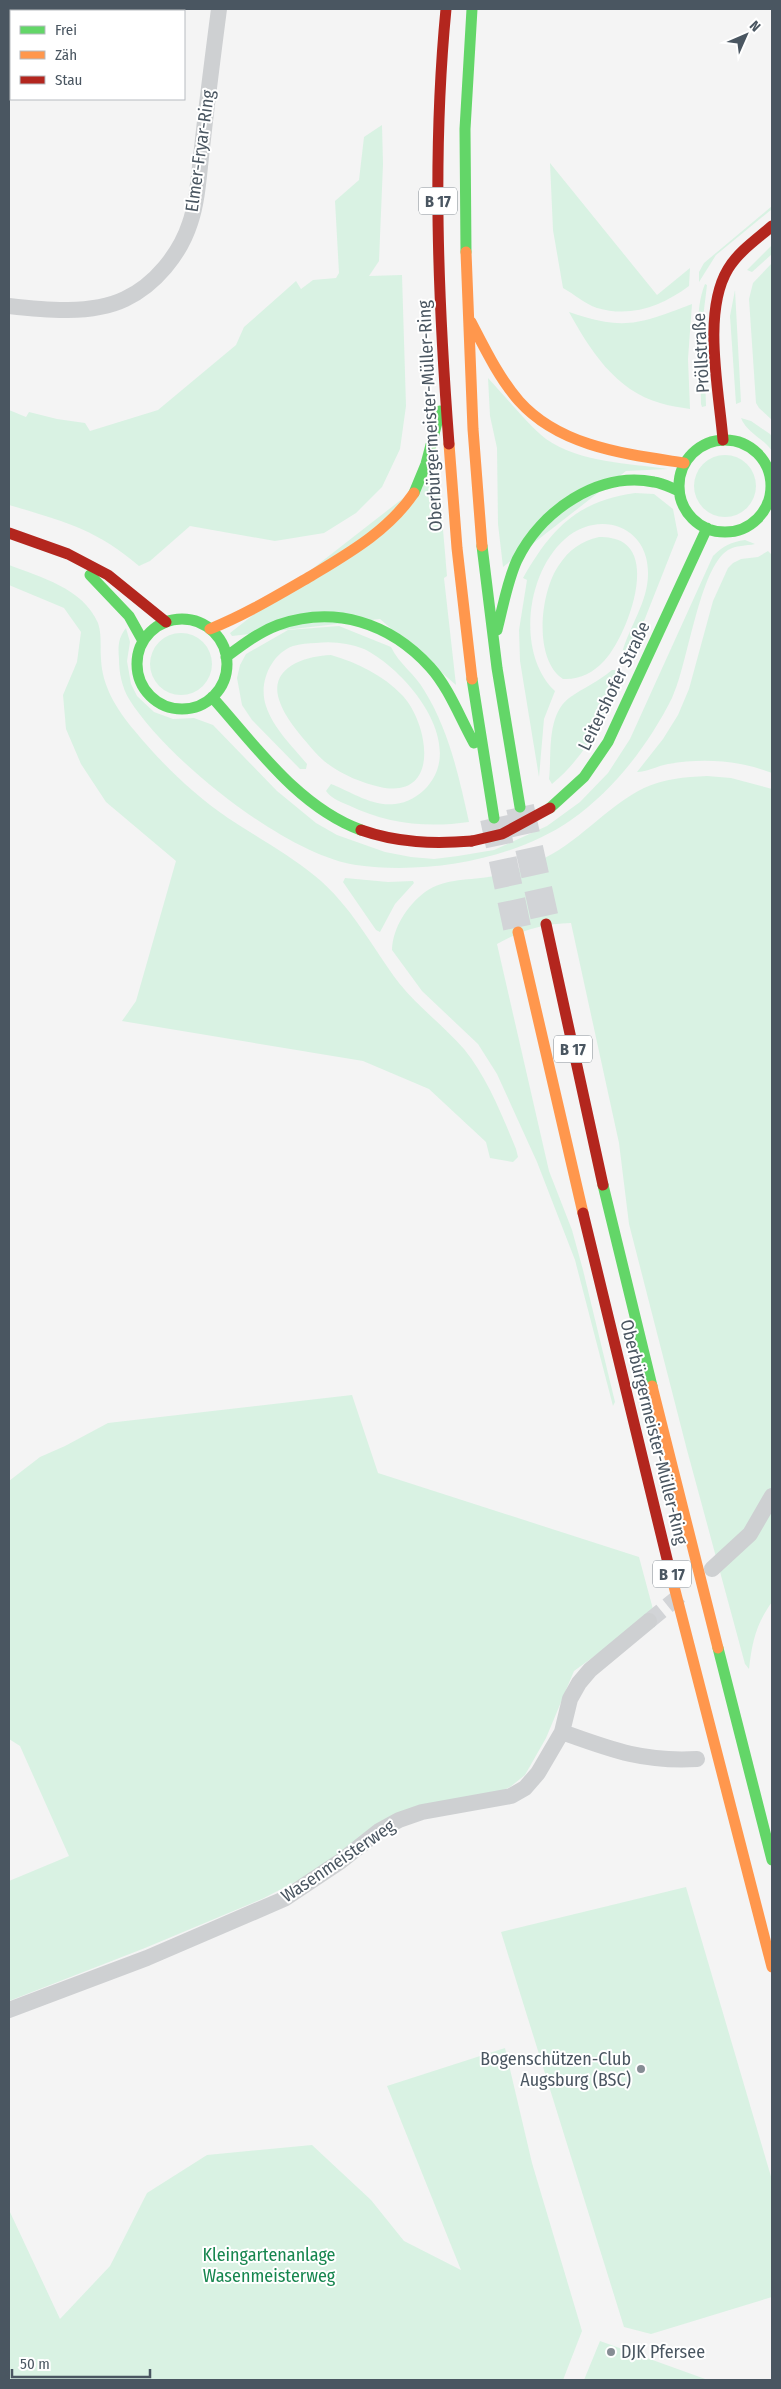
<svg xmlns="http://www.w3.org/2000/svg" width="781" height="2389" font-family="'Fira Sans Condensed',sans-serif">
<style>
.green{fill:#d9f2e3}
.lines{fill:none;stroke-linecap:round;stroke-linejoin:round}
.street-tunnel{stroke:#d2d4d7;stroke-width:16;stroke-dasharray:16 8;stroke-linecap:butt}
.highway-tunnel{stroke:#d2d4d7;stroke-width:28;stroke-dasharray:28 14;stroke-linecap:butt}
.street{stroke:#ced0d2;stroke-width:16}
.fast{stroke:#63d668;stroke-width:11}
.slow{stroke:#ff974d;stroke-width:11}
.jam{stroke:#b3261e;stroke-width:11}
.jam-bridge{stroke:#b3261e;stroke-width:11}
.poi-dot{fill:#868d94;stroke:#fff;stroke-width:2}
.labels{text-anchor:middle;stroke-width:4;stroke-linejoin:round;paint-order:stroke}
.shield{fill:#fff;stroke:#808990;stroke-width:1}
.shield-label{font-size:16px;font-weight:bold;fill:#4a5661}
.street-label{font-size:18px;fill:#4a5661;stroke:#fff}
.poi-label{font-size:18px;fill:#4a5661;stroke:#fff;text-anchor:end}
.park-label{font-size:18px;fill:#17864f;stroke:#fff}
</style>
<rect width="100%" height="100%" fill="#f4f4f4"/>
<!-- green -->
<path class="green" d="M382 125 383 164 379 261 369 276 402 275 406 406 400 449 382 487 356 513 324 533 275 541 190 526 150 561 139 566C96 529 63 521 9 505V410L26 417 29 412 57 419 85 423 90 431 158 410 236 345 244 327 296 281 301 289 313 280 336 278 339 273 335 201 359 180 364 137Z
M550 163 657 295 690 268 689 286C662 306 631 318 597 308 585 304 574 294 563 288L553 230Z
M772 206V209L716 255 699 282V272L704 263Z
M772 245V254L752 272 747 270Z
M772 263V420L759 408 756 403 749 299 753 283Z
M705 284 707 285 703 318 706 406 702 407 701 404C701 370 692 314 705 284Z
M735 290 741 402 736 404 730 316Z
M692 304 688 359 690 409C680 407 669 406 660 403 615 390 590 350 569 312 625 331 639 324 692 304Z
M488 378C504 395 529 426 546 439 581 463 628 463 668 469L626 471 503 567 498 524 497 448 490 416Z
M741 418 751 421 770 434 772 437V451C763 438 747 433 741 418Z
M694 486a31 31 0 1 1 62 0a31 31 0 1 1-62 0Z
M438 471 447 576 444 578 456 685 380 619 232 636 230 633Z
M635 493 654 494 673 509 678 535 629 659 625 658 622 653C629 627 648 602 648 574 649 526 599 509 565 539 526 573 516 654 555 691L544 719 539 777 520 661 519 630 527 580 523 578C551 529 577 501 635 493Z
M599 537C607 537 617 538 624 543 655 564 624 640 604 661 593 673 579 680 563 679 533 659 540 592 559 565 569 550 581 541 599 537Z
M745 540 755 544C746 546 736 545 728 550 699 568 688 665 672 698 649 744 614 790 571 820 514 860 425 875 356 865 286 855 166 759 129 699 122 687 119 673 119 659 118 647 118 638 126 628L130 642 127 661 131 684 137 696 154 712 173 719 194 718 213 725 277 791 316 823 337 835 385 852 411 857 434 859 458 856 494 850 547 826 580 802 608 773 630 739 713 556C723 546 731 542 745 540Z
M768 551 772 555V773C738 760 703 758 668 764 657 766 647 772 637 772L663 739 678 715 689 689 713 601 728 568 733 563 741 559 758 557Z
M9 565C40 577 83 588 98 623 102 634 100 647 101 659 102 686 117 710 134 730 161 763 193 794 228 818 257 837 288 854 315 876 351 905 372 947 399 983 418 1007 444 1026 464 1049 488 1079 501 1113 516 1149L518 1157 513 1162 490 1158 486 1142 429 1089 363 1061 122 1021 136 1001 176 861 106 802 81 764 66 729 63 695 77 662 81 632 64 608 9 585Z
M339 626 391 647C399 664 415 674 424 690 449 730 459 777 469 822 427 828 387 824 348 805 340 802 331 798 326 791L331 784C350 791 372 807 395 804 407 803 419 796 427 787 467 742 405 669 364 649 349 643 332 641 316 643 309 643 300 644 293 646 271 654 258 683 266 706 273 728 293 747 307 764L306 769H300L252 720 242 705 237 678 240 665 246 654 288 630Z
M150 664a31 31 0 1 1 62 0a31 31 0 1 1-62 0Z
M331 655C358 663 383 675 403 696 429 725 441 800 380 787 362 783 343 775 328 764 318 757 310 746 302 737 294 727 286 717 281 705 265 669 303 656 331 655Z
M612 670H619L622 675C606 716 587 755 552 784L549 779C552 754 546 716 569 698 583 688 598 682 612 670Z
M707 776 731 778 772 789V1602C756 1624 752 1642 749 1669L745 1664 687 1450 629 1224 619 1143 571 923C542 924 522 930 497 944L549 1171 572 1230 583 1270 615 1402 613 1406 575 1260 537 1162 497 1074 478 1044 422 991 392 950C393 927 407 906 425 892 446 877 470 881 494 876 509 873 524 867 538 861 577 845 605 807 644 788 663 779 685 777 707 776Z
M345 878 388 882 413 881 414 883 395 904 380 932 376 930 343 882Z
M352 1395 378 1473 639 1557 654 1613 574 1671 546 1738 525 1775 510 1787 495 1794 454 1800 262 1899 145 1948 9 2001V1881L69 1856 20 1746 9 1739V1481L40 1457 65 1446 108 1423Z
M686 1887 772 2180V2297L651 2334 624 2327 501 1932Z
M505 2048 532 2163 582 2331 563 2380H9V2210L60 2319 110 2266 147 2193 207 2155 312 2145 371 2200 404 2241 461 2270 387 2086Z
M600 2341 708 2380H584Z"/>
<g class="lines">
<!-- street-tunnel -->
<path class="street-tunnel" d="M649 1621 682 1594"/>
<!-- highway-tunnel -->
<path class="highway-tunnel" d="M520 807 546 924
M494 818 518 932"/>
<!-- street -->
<path class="street" d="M9 306C44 310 92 315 125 299 155 285 180 254 190 223 198 200 199 172 202 148 207 102 213 55 219 9
M712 1569 750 1534 772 1496
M562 1732C612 1750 643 1762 697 1759
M9 2010 147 1958 284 1899 341 1861 379 1831 399 1820 422 1812 511 1796 525 1788 538 1773 562 1732 570 1699 579 1683 590 1670 649 1621"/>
<!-- fast -->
<path class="fast" d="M466 252 465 129 472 9
M679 486a46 46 0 1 1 92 0a46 46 0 1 1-92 0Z
M414 493 426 464 440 411
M482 546 497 668 520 807
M90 575 129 616 143 641
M137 664a45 45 0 1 1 90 0a45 45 0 1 1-90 0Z
M497 630C503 607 507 582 517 560 541 511 598 471 654 482 663 483 671 488 679 491
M226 657C242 645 259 632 278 625 335 605 390 623 430 667 449 688 460 718 474 743
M472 679 494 818
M212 697C255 745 298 807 361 830
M550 808 584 777 608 742 707 528
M603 1185 652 1386
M718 1648 772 1860"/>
<!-- slow -->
<path class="slow" d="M466 252 473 429 482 546
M471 322C485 349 499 378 519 401 560 447 626 454 684 463
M449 444 457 548 472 679
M210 629C245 615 278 595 311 576 349 553 388 531 414 493
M518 932 583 1213
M652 1386 718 1648
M668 1563 772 1967"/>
<!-- jam -->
<path class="jam" d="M446 9C432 154 438 299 449 444
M723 440C719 391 702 312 728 269 738 252 757 239 772 226
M9 533 68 554 108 575 166 622
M361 830C398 843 434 844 472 841
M546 924 603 1185
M583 1213 668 1563"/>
<!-- jam-bridge -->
<path class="jam-bridge" d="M472 841 502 834 550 808"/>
</g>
<!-- markers -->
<g class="poi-dot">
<circle cx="641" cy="2069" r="5"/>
<circle cx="611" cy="2352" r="5"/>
</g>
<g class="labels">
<!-- shield labels -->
<g class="shield">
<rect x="419" y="187.5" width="38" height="27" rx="4"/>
<rect x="554" y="1035.5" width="38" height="27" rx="4"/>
<rect x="653" y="1560.5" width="38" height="27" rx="4"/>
</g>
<g class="shield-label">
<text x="438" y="207">B 17</text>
<text x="573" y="1055">B 17</text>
<text x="672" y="1580">B 17</text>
</g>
<!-- street labels -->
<g class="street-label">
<text transform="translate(200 151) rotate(-82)" y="6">Elmer-Fryar-Ring</text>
<text transform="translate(701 353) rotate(-93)" y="6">Pröllstraße</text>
<text transform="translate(430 416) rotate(-93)" y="6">Oberbürgermeister-Müller-Ring</text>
<text transform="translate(614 686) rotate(-64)" y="6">Leitershofer Straße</text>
<text transform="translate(654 1432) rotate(76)" y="6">Oberbürgermeister-Müller-Ring</text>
<text transform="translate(338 1861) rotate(-34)" y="6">Wasenmeisterweg</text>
</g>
<!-- poi labels -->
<g class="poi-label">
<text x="631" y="2065">Bogenschützen-Club<tspan x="631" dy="21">Augsburg (BSC)</tspan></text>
<text x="621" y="2358" text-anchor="start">DJK Pfersee</text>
</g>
<!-- park labels -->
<g class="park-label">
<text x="269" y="2261">Kleingartenanlage<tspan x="269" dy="21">Wasenmeisterweg</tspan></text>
</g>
</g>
<!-- border -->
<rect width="781" height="2389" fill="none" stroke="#4a5661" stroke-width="20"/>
<!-- legend -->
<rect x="10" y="10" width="175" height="90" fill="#ffffff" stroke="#b7bbc0"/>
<rect x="20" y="26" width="25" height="8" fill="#63d668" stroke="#b7bbc0"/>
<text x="55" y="35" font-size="15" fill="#4a5661">Frei</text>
<rect x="20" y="51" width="25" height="8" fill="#ff974d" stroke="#b7bbc0"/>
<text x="55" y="60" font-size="15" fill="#4a5661">Zäh</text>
<rect x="20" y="76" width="25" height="8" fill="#b3261e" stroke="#b7bbc0"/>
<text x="55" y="85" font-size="15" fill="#4a5661">Stau</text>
<!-- north arrow -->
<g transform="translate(746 35) rotate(45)" stroke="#ffffff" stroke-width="4" paint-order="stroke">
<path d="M0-4L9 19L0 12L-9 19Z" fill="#4a5661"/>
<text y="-8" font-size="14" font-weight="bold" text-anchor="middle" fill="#4a5661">N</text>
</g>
<!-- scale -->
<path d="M12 2369v8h138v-8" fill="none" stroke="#4a5661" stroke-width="2.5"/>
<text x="20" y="2369" font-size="15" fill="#4a5661" stroke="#ffffff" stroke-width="4" paint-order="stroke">50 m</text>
</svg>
